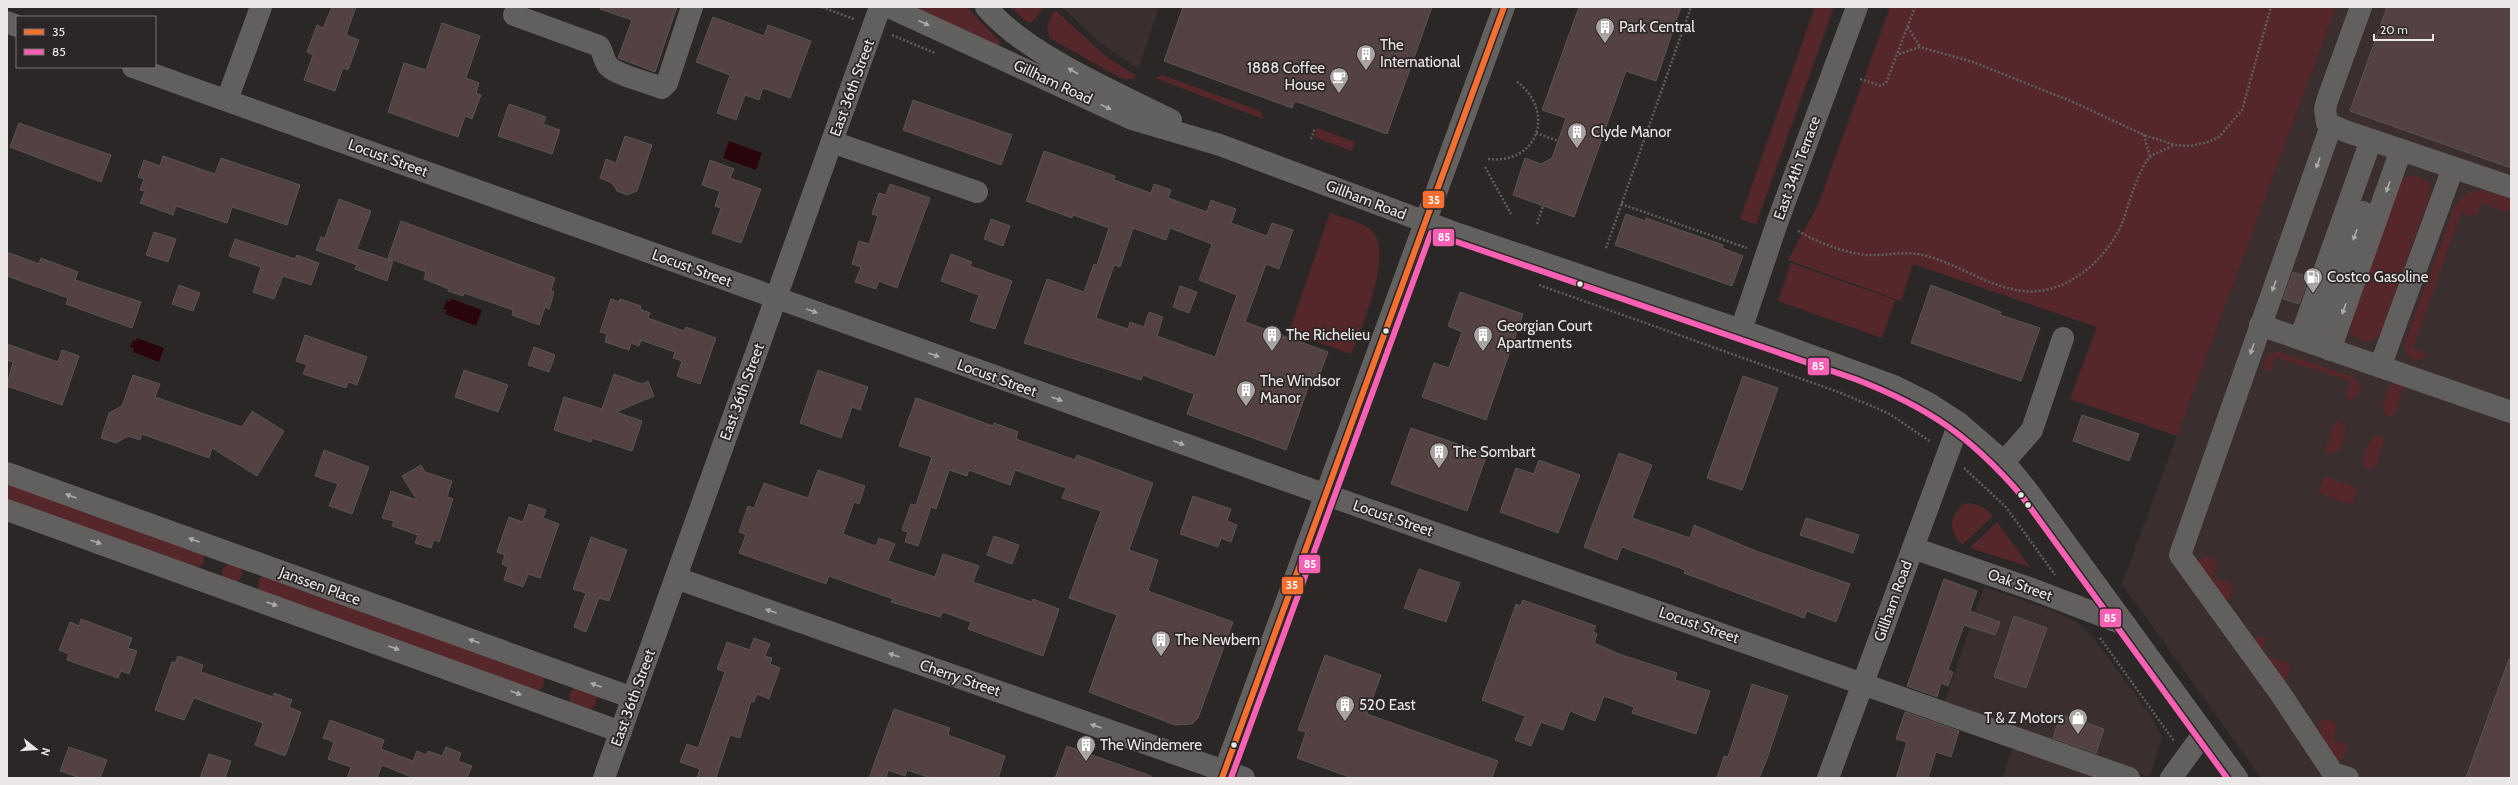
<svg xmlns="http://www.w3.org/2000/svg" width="2518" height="785" font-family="Cabin,sans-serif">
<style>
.built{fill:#3a2e2e}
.green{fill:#56272a}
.water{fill:#2a050b}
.building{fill:#544142;stroke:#575454;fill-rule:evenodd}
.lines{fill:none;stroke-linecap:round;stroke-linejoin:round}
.path{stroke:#605e5e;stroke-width:2.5;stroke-dasharray:2 2;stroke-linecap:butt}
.minor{stroke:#625f5f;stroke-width:22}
.major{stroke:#636060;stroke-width:22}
.bus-1-casing{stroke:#2d2626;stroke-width:9}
.bus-2-casing{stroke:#2d2626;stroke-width:9}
.bus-1{stroke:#f46f30;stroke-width:6}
.bus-2{stroke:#f860b3;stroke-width:6}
.oneway{fill:#aeaaaa}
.bus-dot{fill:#ece7e7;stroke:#2d2626;stroke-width:1.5}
.labels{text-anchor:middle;stroke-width:3.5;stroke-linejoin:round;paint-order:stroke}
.poi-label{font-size:15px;fill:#ece7e7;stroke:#2d2626;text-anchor:start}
.street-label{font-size:15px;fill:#ece7e7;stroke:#2d2626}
.line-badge{stroke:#2d2626;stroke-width:1.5}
.badge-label{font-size:11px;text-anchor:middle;font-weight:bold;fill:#fff}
</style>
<rect width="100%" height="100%" fill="#2c2727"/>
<!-- built -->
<path class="built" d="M1062 7H1159L1138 69 1098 41Z
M2336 7H2511V778H2261L2122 584Z
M1984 587 2057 612 2077 622 2095 640 2152 717 2162 738 2150 777 1943 706Z
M2015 743 2115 778H2002Z"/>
<!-- green -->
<path class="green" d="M915 7H967L1001 43 998 48Z
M1010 7H1044L1033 21 1028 23Z
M1815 7H1834L1756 224 1740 219Z
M1890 7H2336L2177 436 2070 399 2097 327 1913 264 1901 301 1788 260 1818 205Z
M1055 10 1109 59 1137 76 1132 79H1122L1050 38 1047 26Z
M1162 75 1258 110 1262 114 1263 119 1155 78Z
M1317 128 1355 142 1352 151 1314 137Z
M2413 176C2426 178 2433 184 2429 198L2380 335C2370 345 2355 341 2348 330L2398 185 2407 177Z
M2484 190 2511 199V213L2482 203 2476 217 2461 213 2413 348 2425 353 2426 356 2421 360 2413 359 2406 352 2405 342 2455 205 2468 192Z
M1330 213C1343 218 1363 222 1372 231 1394 254 1361 328 1351 354L1289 332Z
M1791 263 1895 300 1882 338 1778 301Z
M2276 351 2354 377 2360 385C2361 394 2357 398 2348 400L2346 394 2350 381 2275 357 2270 371H2266L2263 366 2265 357Z
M2397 382 2402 384 2404 387 2394 415 2391 417 2385 414 2382 408 2390 385Z
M2337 421 2344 424 2346 430 2339 450 2331 454 2325 450 2335 422Z
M2376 436 2383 437 2384 440 2375 468 2370 470 2364 466C2362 458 2368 439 2376 436Z
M2327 477 2357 488 2352 505 2318 493 2323 479Z
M7 481 204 554V563L196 570 7 505Z
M1965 503C1976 503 1986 508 1993 516L1962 545C1948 530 1949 515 1965 503Z
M1997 522 2030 567 1970 548Z
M2209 556 2218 562 2213 577 2234 585 2229 601 2225 600 2198 563 2202 558Z
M222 573a10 10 0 1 1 20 0a10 10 0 1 1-20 0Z
M262 576 545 677 543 687 535 692 258 590 259 580Z
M2259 636 2266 638 2262 654 2292 665 2285 681C2276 680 2252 648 2254 640Z
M574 687 597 696 595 705 588 712 571 705 569 696Z
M2324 719 2330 720 2337 725 2333 740 2348 745 2342 760 2337 759 2318 732 2319 723Z"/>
<!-- water -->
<path class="water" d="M729 141 762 153 756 170 723 158Z
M452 299 482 310 476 326 445 314 447 310 443 309 447 300 450 302Z
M137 338 164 348 159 362 133 352 134 348 130 347 133 340 136 341Z"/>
<!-- building -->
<path class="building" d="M332 7H356L346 35 359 40 348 70 343 68 335 91 304 80 313 55 307 52 317 25 323 28Z
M601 7H677L655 72 618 58 632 20 600 9Z
M1183 7H1432L1387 134 1295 101 1292 108 1164 61Z
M1579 7H1681L1656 81 1626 71 1574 217 1513 195 1525 158 1541 164 1552 158 1558 141 1566 118 1542 110Z
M2387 7H2511V168L2350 111Z
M713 17 764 36 768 25 811 41 790 98 763 88 759 100 745 95 736 120 717 113 730 75 696 62Z
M442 23 480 36 466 78 479 83 476 93 481 95 472 119 465 116 458 137 388 112 404 63 426 70Z
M913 100 1012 135 1001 165 903 130Z
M509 104 546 117 543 124 560 130 552 154 498 136Z
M19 123 111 155 101 182 10 147Z
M625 136 652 145 637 191 627 195 617 191 612 183 600 178 606 159 616 163Z
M1044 151 1115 176 1114 180 1151 193 1154 184 1171 190 1168 198 1207 212 1211 200 1236 209 1231 223 1267 236 1272 223 1293 230 1279 269 1266 264 1245 322 1328 352 1315 387 1309 385 1286 450 1187 414 1194 394 1143 375 1141 380 1024 343 1047 279 1084 292 1094 264 1097 265 1109 228 1073 215 1072 218 1026 201ZM1133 228 1166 240 1170 228 1212 244 1199 280 1237 295 1215 357 1157 336 1163 317 1149 312 1144 327 1130 322 1128 329 1096 318 1114 265 1120 267Z
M163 156 215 174 221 158 300 185 287 225 232 207 227 223 176 206 173 215 140 203 145 191 140 190 144 179 138 177 144 160 160 166Z
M710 160 734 169 730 178 761 189 741 243 712 233 721 208 715 206 720 191 702 185Z
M890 184 930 198 897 288 879 281 876 289 855 282 861 267 852 264 859 241 869 244 878 216 872 214 879 193 886 195Z
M339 199 371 211 357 249 393 261 387 281 355 269 357 265 316 250 321 237 325 238Z
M1626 214 1645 221 1646 218 1723 245 1722 248 1743 256 1732 286 1615 245Z
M991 219 1010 226 1003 246 984 239Z
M401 221 555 278 551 290 554 292 549 309 545 307 539 325 512 315 513 310 464 293 463 296 448 291 449 289 424 279 426 272 388 258Z
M154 232 176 239 168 262 146 255Z
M235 239 295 259 297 255 319 263 311 285 283 276 274 299 253 292 261 267 229 256Z
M7 252 39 264 41 258 78 272 75 280 141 302 132 328 66 304 68 298 7 276Z
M951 254 972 262 970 266 1012 281 995 329 970 321 979 295 941 281Z
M2293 272 2309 277 2299 304 2283 299Z
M179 285 200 293 193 311 172 304Z
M1931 285 2001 312 2000 315 2040 328 2021 381 1911 343Z
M1180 286 1197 292 1189 313 1173 307Z
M1460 292 1523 314 1486 420 1422 397 1434 363 1449 368 1462 332 1448 326Z
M611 299 619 302 620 299 641 306 640 309 650 313 648 318 684 331 686 327 716 338 700 384 677 376 682 361 673 358 675 352 641 340 639 346 631 343 629 350 605 342 607 334 600 332Z
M305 335 367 357 357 385 348 382 346 388 303 374 307 365 296 361Z
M7 344 58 362 62 350 79 356 62 405 7 386 13 362 7 360Z
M534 347 555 355 549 372 528 365Z
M464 370 508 385 498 412 455 397Z
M818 370 868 387 860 410 852 407 841 438 800 423Z
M614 374 642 384 648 381 654 396 616 412 642 421 632 451 592 438 591 442 554 430 564 397 602 409Z
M133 375 160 384 155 397 242 427 252 411 284 431 257 476 212 448 209 458 142 434 140 440 128 436 116 443 101 438 109 413 122 406Z
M1743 376 1778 388 1742 490 1707 478Z
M916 398 993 426 994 423 1018 432 1016 439 1075 460 1077 455 1153 483 1129 550 1158 560 1148 591 1233 622 1198 718 1192 724 1175 725 1089 692 1117 615 1069 598 1101 511 1062 498 1066 488 1015 470 1010 485 969 470 967 476 949 470 936 509 931 507 918 546 905 542 908 532 902 530 911 504 916 505 932 457 899 446Z
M2082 415 2139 434 2129 461 2073 441Z
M1411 428 1487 454 1467 511 1391 484Z
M324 450 369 467 352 514 329 506 338 484 315 476Z
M1619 453 1652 465 1632 518 1690 538 1694 525 1756 551 1850 584 1836 622 1807 611 1804 618 1684 573 1685 570 1622 547 1617 560 1584 547Z
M1539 460 1580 475 1558 533 1500 512 1516 468 1534 474Z
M421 465 425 472 452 481 447 497 453 499 439 542 434 540 431 548 415 543 418 535 392 526 394 521 382 518 391 491 417 500 402 476Z
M818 470 865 486 859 504 854 502 843 534 876 546 879 538 895 544 888 561 935 577 943 554 979 566 973 582 1032 602 1033 599 1059 609 1043 656 968 629 971 622 943 612 940 617 891 602 893 599 829 576 826 584 739 553 746 535 739 532 748 506 754 508 764 483 808 498Z
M1193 496 1231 509 1227 521 1237 525 1231 542 1221 538 1218 547 1180 534Z
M529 504 546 510 543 518 559 524 540 578 528 574 523 587 504 580 508 567 502 564 505 555 497 552 509 517 523 522Z
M1806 518 1859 535 1853 553 1800 535Z
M994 536 1019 545 1012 564 987 555Z
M591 537 627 550 609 601 599 598 586 632 574 627 586 593 573 589Z
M1419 569 1460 583 1446 622 1404 608Z
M1944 579 1977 591 1970 611 2000 622 1995 635 1964 625 1948 670 1953 672 1948 686 1941 683 1937 697 1907 686Z
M1523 600 1596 626 1593 632 1597 634 1594 643 1619 654 1677 673 1675 680 1710 691 1696 734 1632 713 1634 707 1604 696 1595 721 1570 711 1563 730 1541 722 1531 746 1515 740 1525 716 1482 700 1516 604 1520 606Z
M2014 616 2047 628 2026 688 1994 677Z
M81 619 132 638 128 648 137 651 129 674 121 671 118 678 67 660 69 654 59 650 70 622 79 626Z
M754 638 770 644 765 656 772 658 770 664 780 668 769 699 757 694 754 702 751 701 740 738 730 735 716 778H697L700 769 680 762 687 744 698 748 725 672 717 669 727 642 750 650Z
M1325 655 1381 675 1367 714 1498 761 1492 778H1352L1297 758 1306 732 1298 730Z
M178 656 203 665 201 672 273 697 274 693 292 700 289 707 301 712 285 756 255 745 263 723 194 698 184 720 155 710 172 662 175 663Z
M2509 659H2511V778H2466Z
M1752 684 1788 696 1767 759 1759 778H1717L1724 756 1728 757Z
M894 709 950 728 948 735 1005 756 998 778H931L907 770 905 776 888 770 886 778H869Z
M1905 712 1959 731 1951 757 1936 752 1928 778H1896L1907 742 1896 739Z
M2061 714 2104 729 2096 753 2053 738Z
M330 720 384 740 381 749 413 761 417 751 426 755 428 751 442 756 446 747 461 753 458 761 472 766 467 778H414L382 765 377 778H347L351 767 328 759 334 742 323 738Z
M1067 746 1151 776V778H1055Z
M69 747 107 760 100 778H80L60 771Z
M209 754 231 761 225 778H200Z"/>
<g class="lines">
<!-- path -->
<path class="path" d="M822 7 854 19
M1908 27 1920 47
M892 35 935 53
M1899 54 1920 47 1973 62 2073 102 2144 135 2175 145 2190 146 2208 142 2219 137 2242 110 2271 7
M1426 63 1433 65
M1860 79 1881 86 1886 83 1915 7
M1536 133 1558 141
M2144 135 2150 157
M1311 139 1315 128
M1488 159C1539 165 1556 110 1516 81
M1485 167 1511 214
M1621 204 1747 248
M1537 224 1543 206
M1798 231C1817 242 1844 253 1867 255 1887 256 1906 250 1927 256 1959 265 1989 287 2023 291 2066 296 2108 259 2123 221 2128 206 2139 168 2150 157 2156 152 2167 149 2174 145
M1606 248 1691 7
M1539 285 1841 393 1888 413 1931 442
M1964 468 2006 507 2055 575
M2100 638 2174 741"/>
<!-- minor -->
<path class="minor" d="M2361 7 2327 101 2325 109 2327 123 2345 131 2511 187
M514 15 599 46C603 52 604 61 608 66 617 75 649 83 662 88L667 83 692 7
M7 22 17 26
M133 67 1293 483 2129 778
M227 100 261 7
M2331 126 2180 555 2280 693 2333 773 2348 778
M832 142 977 192
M2260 325 2511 412
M1741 330 1777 223 1857 7
M2300 339 2371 140
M2314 344 2363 212
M2330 350 2401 150
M2380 367 2453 168
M2004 462 2032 430 2063 338
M7 473 633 698
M7 510 621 732
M1913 548 2032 589 2126 625
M676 578 1244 778
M604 778 880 7
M1828 778 1959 423
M2171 778 2204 733"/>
<!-- major -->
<path class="major" d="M889 7 1132 119 1220 145 1458 234 1741 330 1894 386 1928 403 1959 423 2004 462 2027 490 2237 778
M986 7C1026 54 1115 92 1171 120
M1222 778 1504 7"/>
<defs>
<path id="bus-1" d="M1222 778 1504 7"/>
<path id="bus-2" d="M1231 778 1431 233 1855 379C1928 407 1970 436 2021 495L2227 778"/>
</defs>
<!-- bus-1 casing -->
<use href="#bus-1" class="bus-1-casing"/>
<!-- bus-2 casing -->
<use href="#bus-2" class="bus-2-casing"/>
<!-- bus-1 -->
<use href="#bus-1" class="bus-1"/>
<!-- bus-2 -->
<use href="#bus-2" class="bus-2"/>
</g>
<!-- one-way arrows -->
<defs><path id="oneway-solid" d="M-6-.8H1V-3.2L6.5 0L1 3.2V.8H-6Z"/></defs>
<g class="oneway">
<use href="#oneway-solid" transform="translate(924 23) rotate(24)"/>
<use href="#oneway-solid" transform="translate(1073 71) rotate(-150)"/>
<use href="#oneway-solid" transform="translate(1106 107) rotate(26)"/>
<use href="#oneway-solid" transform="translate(2318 163) rotate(110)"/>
<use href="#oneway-solid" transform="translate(2388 187) rotate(110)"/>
<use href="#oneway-solid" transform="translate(2355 235) rotate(110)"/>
<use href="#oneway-solid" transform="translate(2274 286) rotate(110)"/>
<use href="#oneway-solid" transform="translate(2344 309) rotate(110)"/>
<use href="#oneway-solid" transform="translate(812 311) rotate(20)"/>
<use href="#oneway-solid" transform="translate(2252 349) rotate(109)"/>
<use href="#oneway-solid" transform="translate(934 355) rotate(20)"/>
<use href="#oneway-solid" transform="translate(1057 399) rotate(20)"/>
<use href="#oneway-solid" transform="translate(1179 443) rotate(20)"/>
<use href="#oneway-solid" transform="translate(71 496) rotate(-160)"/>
<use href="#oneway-solid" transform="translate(194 540) rotate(-160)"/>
<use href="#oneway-solid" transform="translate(96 542) rotate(20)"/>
<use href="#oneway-solid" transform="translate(272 604) rotate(20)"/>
<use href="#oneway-solid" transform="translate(771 611) rotate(-161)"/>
<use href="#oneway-solid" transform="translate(474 641) rotate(-160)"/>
<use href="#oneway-solid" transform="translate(394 648) rotate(20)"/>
<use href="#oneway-solid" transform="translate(894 655) rotate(-161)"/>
<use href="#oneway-solid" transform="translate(596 685) rotate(-160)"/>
<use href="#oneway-solid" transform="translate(516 693) rotate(20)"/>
<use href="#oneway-solid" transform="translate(1096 726) rotate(-161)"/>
</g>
<!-- icons -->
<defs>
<symbol id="building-pin" viewBox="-11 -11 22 30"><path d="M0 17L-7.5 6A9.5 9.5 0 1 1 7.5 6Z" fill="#a9a4a4" stroke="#2d2626"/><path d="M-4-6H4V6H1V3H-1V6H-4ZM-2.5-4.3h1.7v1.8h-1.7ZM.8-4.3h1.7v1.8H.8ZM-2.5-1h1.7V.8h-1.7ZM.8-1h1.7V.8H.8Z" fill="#fff"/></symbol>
<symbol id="cafe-pin" viewBox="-11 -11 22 30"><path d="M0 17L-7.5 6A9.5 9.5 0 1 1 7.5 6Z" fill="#a9a4a4" stroke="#2d2626"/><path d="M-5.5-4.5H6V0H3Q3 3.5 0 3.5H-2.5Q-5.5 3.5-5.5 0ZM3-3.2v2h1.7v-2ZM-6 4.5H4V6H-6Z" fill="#fff"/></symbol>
<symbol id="fuel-pin" viewBox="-11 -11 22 30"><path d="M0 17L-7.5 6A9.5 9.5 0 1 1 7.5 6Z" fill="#a9a4a4" stroke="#2d2626"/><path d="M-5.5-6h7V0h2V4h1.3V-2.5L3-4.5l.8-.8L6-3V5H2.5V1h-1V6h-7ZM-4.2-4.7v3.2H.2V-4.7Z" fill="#fff"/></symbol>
<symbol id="shop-pin" viewBox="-11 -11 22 30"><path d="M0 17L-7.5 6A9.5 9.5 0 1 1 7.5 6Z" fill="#a9a4a4" stroke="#2d2626"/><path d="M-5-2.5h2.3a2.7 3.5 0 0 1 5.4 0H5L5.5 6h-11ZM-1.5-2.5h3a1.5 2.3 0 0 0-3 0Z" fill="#fff"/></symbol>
</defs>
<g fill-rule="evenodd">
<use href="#building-pin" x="1594" y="16" width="22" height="30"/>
<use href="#building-pin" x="1355" y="43" width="22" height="30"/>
<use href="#cafe-pin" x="1328" y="66" width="22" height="30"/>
<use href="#building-pin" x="1566" y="121" width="22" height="30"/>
<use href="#fuel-pin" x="2302" y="266" width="22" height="30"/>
<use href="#building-pin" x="1261" y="324" width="22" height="30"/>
<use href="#building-pin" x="1472" y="324" width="22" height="30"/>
<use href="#building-pin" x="1235" y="379" width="22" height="30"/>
<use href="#building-pin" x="1428" y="441" width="22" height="30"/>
<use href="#building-pin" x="1150" y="629" width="22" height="30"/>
<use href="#building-pin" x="1334" y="694" width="22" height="30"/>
<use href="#shop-pin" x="2067" y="707" width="22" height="30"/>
<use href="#building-pin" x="1075" y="734" width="22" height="30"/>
</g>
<!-- markers -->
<g class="bus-dot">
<circle cx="1580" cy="284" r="3.5"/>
<circle cx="1386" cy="331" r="3.5"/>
<circle cx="2021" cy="495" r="3.5"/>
<circle cx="2028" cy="505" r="3.5"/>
<circle cx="1234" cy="745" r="3.5"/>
</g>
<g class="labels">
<!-- poi labels -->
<g class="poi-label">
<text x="1619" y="32">Park Central</text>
<text x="1380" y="50">The<tspan x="1380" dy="17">International</tspan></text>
<text x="1325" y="73" text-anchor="end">1888 Coffee<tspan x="1325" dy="17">House</tspan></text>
<text x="1591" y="137">Clyde Manor</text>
<text x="2327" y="282">Costco Gasoline</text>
<text x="1497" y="331">Georgian Court<tspan x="1497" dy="17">Apartments</tspan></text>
<text x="1286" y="340">The Richelieu</text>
<text x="1260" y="386">The Windsor<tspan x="1260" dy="17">Manor</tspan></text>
<text x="1453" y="457">The Sombart</text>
<text x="1175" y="645">The Newbern</text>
<text x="1359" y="710">520 East</text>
<text x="2064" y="723" text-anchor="end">T &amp; Z Motors</text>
<text x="1100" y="750">The Windemere</text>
</g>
<!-- street labels -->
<g class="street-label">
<text transform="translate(1053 82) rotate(25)" y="5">Gillham Road</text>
<text transform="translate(852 88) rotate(-70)" y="5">East 36th Street</text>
<text transform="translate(388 158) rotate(20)" y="5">Locust Street</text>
<text transform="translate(1797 168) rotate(-70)" y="5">East 34th Terrace</text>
<text transform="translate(1366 200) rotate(21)" y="5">Gillham Road</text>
<text transform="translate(692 268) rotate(20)" y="5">Locust Street</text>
<text transform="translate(997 378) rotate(20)" y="5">Locust Street</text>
<text transform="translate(742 392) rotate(-70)" y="5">East 36th Street</text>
<text transform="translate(1393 518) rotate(19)" y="5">Locust Street</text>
<text transform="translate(2020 585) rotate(20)" y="5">Oak Street</text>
<text transform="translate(320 586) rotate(20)" y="5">Janssen Place</text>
<text transform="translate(1893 601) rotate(-70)" y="5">Gillham Road</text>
<text transform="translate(1699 625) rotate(19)" y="5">Locust Street</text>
<text transform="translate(960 678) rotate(19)" y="5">Cherry Street</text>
<text transform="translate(633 698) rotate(-70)" y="5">East 36th Street</text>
</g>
</g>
<g class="line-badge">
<rect x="1422" y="190" width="23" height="19" rx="4" fill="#f46f30"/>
<rect x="1432" y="228" width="23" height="19" rx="4" fill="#f860b3"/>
<rect x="1807" y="357" width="23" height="19" rx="4" fill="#f860b3"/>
<rect x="1298" y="554" width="23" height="20" rx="4" fill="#f860b3"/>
<rect x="1281" y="576" width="23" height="19" rx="4" fill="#f46f30"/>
<rect x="2099" y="608" width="23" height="20" rx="4" fill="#f860b3"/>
</g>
<g class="badge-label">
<text x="1434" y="204">35</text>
<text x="1444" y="241">85</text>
<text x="1818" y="370">85</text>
<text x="1310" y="568">85</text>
<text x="1292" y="589">35</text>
<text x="2110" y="622">85</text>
</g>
<!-- border -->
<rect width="2518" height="785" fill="none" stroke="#ece7e7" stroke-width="16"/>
<!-- legend -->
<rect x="16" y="16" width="140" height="52" fill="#2d2626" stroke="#797373"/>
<rect x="24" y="29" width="20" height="6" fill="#f46f30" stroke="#797373"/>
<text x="52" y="36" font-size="12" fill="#ece7e7">35</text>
<rect x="24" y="49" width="20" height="6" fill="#f860b3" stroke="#797373"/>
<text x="52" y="56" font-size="12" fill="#ece7e7">85</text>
<!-- north arrow -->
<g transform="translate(36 749) rotate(107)" stroke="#2d2626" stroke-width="3" paint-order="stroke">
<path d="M0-3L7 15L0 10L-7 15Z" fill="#ece7e7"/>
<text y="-6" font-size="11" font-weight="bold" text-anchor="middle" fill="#ece7e7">N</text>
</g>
<!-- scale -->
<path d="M2374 34v6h59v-6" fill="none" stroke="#ece7e7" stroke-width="2"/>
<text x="2380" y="34" font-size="12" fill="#ece7e7" stroke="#2d2626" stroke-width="3" paint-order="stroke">20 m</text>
</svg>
